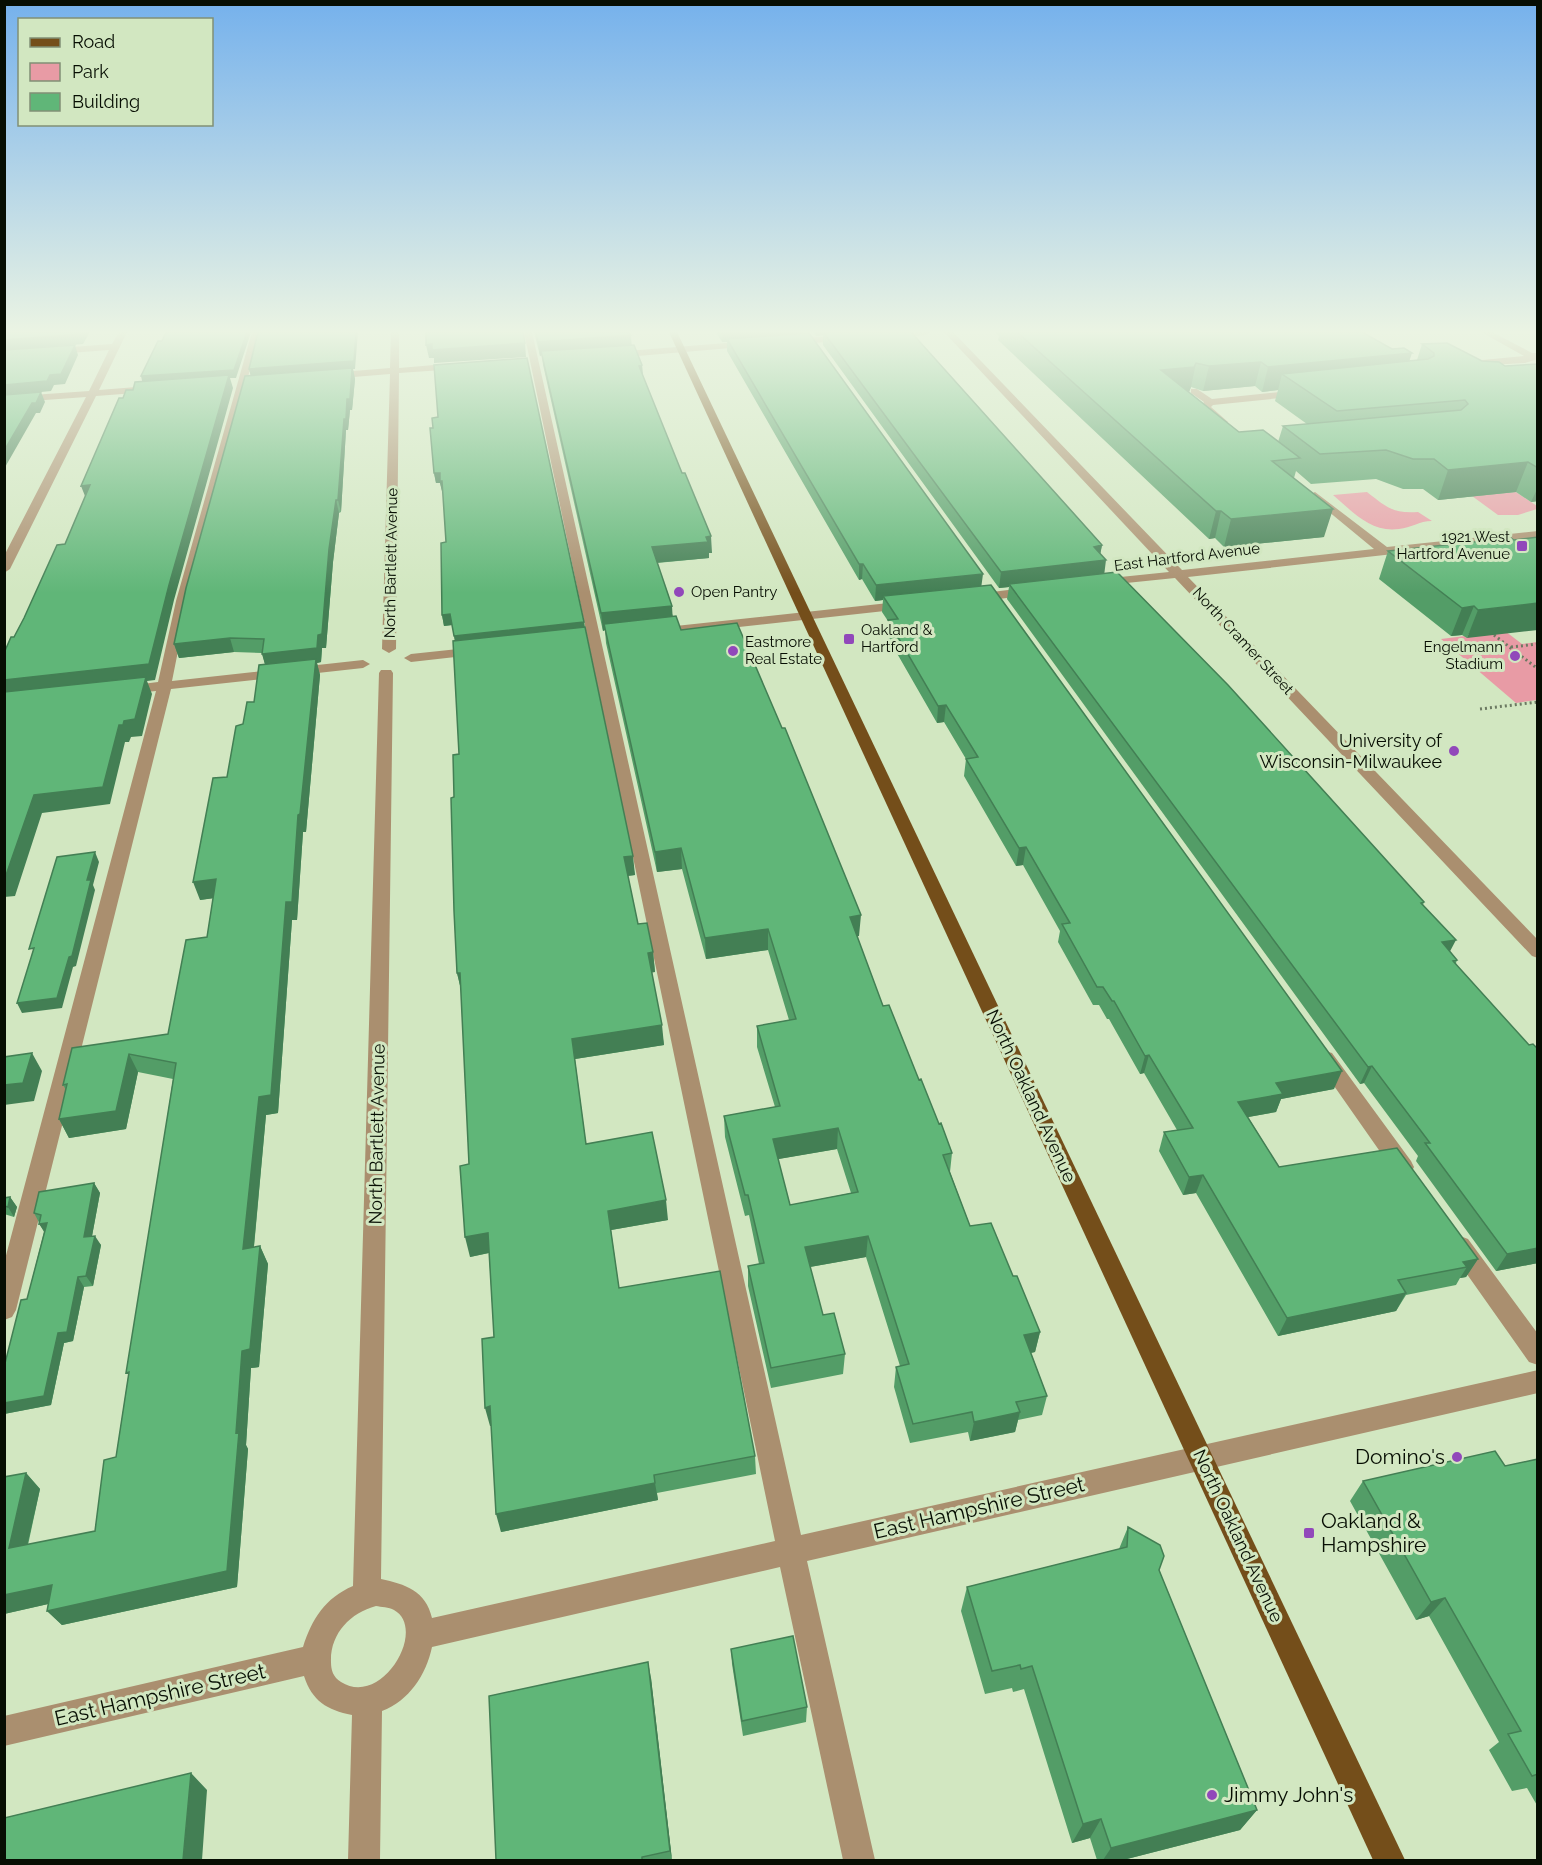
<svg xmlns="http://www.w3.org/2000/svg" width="1542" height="1865" font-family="Raleway,sans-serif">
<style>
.green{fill:#e89ba5}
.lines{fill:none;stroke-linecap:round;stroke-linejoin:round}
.path{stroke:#6c7a62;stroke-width:3;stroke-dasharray:2 3;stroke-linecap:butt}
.minor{fill:#aa8f6f;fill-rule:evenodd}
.major{fill:#744e1a;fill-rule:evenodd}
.wall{fill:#539d67;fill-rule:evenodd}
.shaded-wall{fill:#437f54}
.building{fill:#60b678;stroke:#437f54;stroke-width:1.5;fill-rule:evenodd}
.poi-dot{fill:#9148ba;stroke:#d2e7c1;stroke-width:2}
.labels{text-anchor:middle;stroke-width:6;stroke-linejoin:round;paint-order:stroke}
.far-poi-label{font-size:15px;fill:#070e03;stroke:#d2e7c1;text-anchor:start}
.far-street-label{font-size:15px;fill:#070e03;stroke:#d2e7c1}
.poi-label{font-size:18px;fill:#070e03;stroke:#d2e7c1;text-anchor:end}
.street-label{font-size:18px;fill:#070e03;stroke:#d2e7c1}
.near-poi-label{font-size:21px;fill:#070e03;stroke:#d2e7c1;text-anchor:start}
.near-street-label{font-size:21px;fill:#070e03;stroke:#d2e7c1}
</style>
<rect width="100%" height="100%" fill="#d2e7c1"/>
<!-- green -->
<path class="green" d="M1367 492C1386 507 1394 514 1418 512L1432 521C1419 521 1411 528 1399 529 1371 533 1353 512 1333 495Z
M1516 492 1537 506V509L1518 515H1498L1472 496Z
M1505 631 1522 644 1537 642V700L1516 703 1441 639Z"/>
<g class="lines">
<!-- path -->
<path class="path" d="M1494 635 1538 669
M1511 647 1538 644
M1480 709 1538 702"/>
<!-- minor -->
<path class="minor" d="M119 332H127L99 390 149 386 154 389 149 392 96 396 10 569 4 573V556L86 397 4 403V397L89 391 109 350 4 358V352L112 344Z
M252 332H260L188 601 172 681 363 660 370 664 363 668 171 689 16 1310 12 1317 4 1320V1263L156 691 126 694 119 690 126 686 158 682 176 601Z
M391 332H399V368L457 363 462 366 457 369 399 373 396 649 389 653 382 649 390 374 329 379 324 376 329 373 390 368Z
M524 332H532L801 1535 1538 1370V1393L807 1561 875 1860H843L780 1567 432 1647C426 1675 409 1701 382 1711L380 1860H348L352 1715C327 1710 312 1701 304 1676L4 1746V1716L303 1647C312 1619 325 1598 353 1586L379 673 381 670H391L393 673 381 1579C405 1584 426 1591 432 1618L775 1541ZM376 1606C381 1607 389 1607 394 1610 428 1629 382 1708 341 1682 333 1677 331 1670 331 1662 330 1634 350 1613 376 1606Z
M894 332H930L926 335 889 338 885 335Z
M944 332H953L1182 570 1374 549 1311 497 1309 495 1315 492 1387 547 1538 531V538L1188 577 1538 940V958L1532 956 1175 578 1097 586 1095 583 1097 580 1101 579 1169 572Z
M1481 332H1492L1532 353H1538V359L1525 363 1469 366V362L1472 361 1524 356Z
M846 335 849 336V340L790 345 786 342 790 339Z
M751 341 754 342V346L614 358 609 355 614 352Z
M1191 389H1197L1212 399 1300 390 1305 393 1300 396 1213 405 1211 407 1228 422 1223 425 1202 409 1200 407 1204 402 1191 393Z
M1032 587 1038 591 1036 594 976 602 970 598 976 594Z
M907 601 913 605 912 608 657 636 650 632 657 628Z
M477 647 482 648 484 651 482 654 411 662 404 658 411 654Z
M1325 1051 1332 1053 1411 1161 1414 1167 1411 1173 1403 1176 1395 1173 1318 1063 1315 1058 1318 1053Z
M1460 1236 1468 1239 1538 1334V1365L1529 1362 1452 1253 1449 1246 1452 1239Z"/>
<!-- major -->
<path class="major" d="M669 332H677L1405 1860H1373Z"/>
</g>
<!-- wall -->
<path class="wall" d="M534 332H629L631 335V345L642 365 643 377 712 553H709V558L657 563 673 617 859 936H857L883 1006 952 1153 950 1172 970 1226 1013 1276 1040 1332 1035 1352 1031 1353 1047 1396 1042 1415 1018 1420 1015 1432 970 1441 968 1432 910 1443 894 1387 896 1367 900 1366 866 1257 810 1267 823 1315 845 1354 843 1374 771 1388 748 1286V1266L759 1264 749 1215 745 1216 725 1137 724 1116 775 1107 757 1047V1026L789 1020 768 950 706 959 682 869 657 872 606 643 605 630 603 631 543 365 542 355 540 356ZM837 1149 851 1193 790 1205 778 1159Z
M716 332H803V334L981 586 1334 1089 1281 1099 1276 1112 1248 1117 1279 1167 1478 1259 1466 1277 1460 1278 1456 1285 1406 1295 1396 1311 1278 1336 1196 1193 1183 1195 1159 1151 1164 1132 1177 1130 1144 1073 1140 1074 1109 1019H1107L1099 1005H1093L1058 942 1060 931 1023 865 1016 866 964 776 966 759 944 722 937 723 887 636 888 621 882 612 883 600 875 601 862 579 859 580 727 351V342H722Z
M813 332H911L1102 545 1100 554 1104 573 1424 902 1423 905 1450 952 1457 960 1456 963 1538 1263 1496 1271 1416 1161 1418 1156 1364 1083 1360 1084 1007 599 1009 587 999 588 823 345V335L816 336Z
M994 332H1362L1409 361 1417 360 1422 344 1482 361 1505 366 1538 364V501L1531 502 1516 492 1438 500 1423 489H1403L1376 479 1311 484 1296 471 1294 478 1324 537 1224 547 1215 538 1209 539 998 340 999 336ZM1255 386 1262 392 1278 390 1275 401 1307 424 1283 426 1278 442 1239 432 1189 392 1191 387 1203 391Z
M249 369H355H353L355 379 352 410H350L348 430H346L341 512 339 513 333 562 326 648H322L321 662 317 663 320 675 306 832H303L297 920H292L278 1113 266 1115 254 1247 260 1246 268 1264 259 1367 251 1368 246 1445 248 1449 237 1587 62 1625 47 1611 48 1604 4 1614 26 1473 40 1489 28 1545 95 1531 116 1457 173 1079 138 1072 126 1129 69 1138 59 1119 66 1090 63 1085 168 1034 207 937 213 898 200 900 227 777 243 724 254 702 265 664 262 653 234 652 179 658 174 644 251 376Z
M434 473 584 622 635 875 628 876 638 924 653 952 655 972H652L664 1045 575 1059 586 1144 668 1220 611 1230 619 1288 755 1456 756 1474 657 1493 658 1500 501 1532 491 1426H490L494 1337 489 1253 470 1257 469 1164 461 990 457 973 454 797 459 754 455 641 452 625 444 626 442 615 446 542 443 491H442L440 483H436Z
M1514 540 1467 638 1462 635 1451 636 1379 579 1388 551Z
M94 1183 100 1193 92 1236 101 1245 93 1286 84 1287 73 1341 64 1343 51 1405 4 1414V1367L27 1299 44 1232 34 1213Z
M10 1197 17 1207 14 1217 4 1214V1198Z
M1538 1459V1807L1527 1788 1512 1791 1489 1750 1499 1742 1429 1616 1416 1620 1350 1501 1363 1481 1505 1466Z
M1128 1527 1159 1570 1257 1810 1240 1830 1123 1860H1097L1090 1838 1072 1843 1024 1689 1013 1692 1012 1688 985 1694 961 1611 967 1587 1119 1549Z
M731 1649 807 1707 806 1722 743 1736 732 1664Z
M651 1678 672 1860H496Z"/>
<!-- shaded-wall -->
<path class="shaded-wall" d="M81 332H90L83 344 4 350V340Z
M247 332H251L236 378H230L233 388 174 600 155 680 147 681 152 694 142 736 131 737 129 742H125L110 804 42 813 15 896 4 897V680L143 385 141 376Z
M356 332H358L355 369H353L355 379 352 410H350L348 430H346L341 512 338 500 344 419 347 399 251 377 249 369Z
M722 332H803V336L727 339V342H722Z
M816 332H867L824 333 823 335 816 336Z
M631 335 632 349 541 351 542 355 540 356 538 342Z
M525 343 526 357 434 363V358H429L426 345Z
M75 345 78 355 65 384 54 385 51 391 41 392 45 402 40 413H36L4 469V451L32 403 4 395V385L50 375Z
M1412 353 1404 377 1282 374 1278 390 1262 392 1268 367Z
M1261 362 1255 386 1203 391 1209 366Z
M1196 363 1191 387 1189 392 1161 370Z
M642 365 643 379 639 366Z
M1528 462 1516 492 1438 500 1448 470Z
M434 473H440L444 491H442L440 483H436Z
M90 485 87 501 81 486Z
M1538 487V501L1531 502Z
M336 500 339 513 333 562 326 648H322L321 662 317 663 320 675 306 832H303L297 920H292L278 1113 266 1115 252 1266 243 1249 266 668 262 654 318 635Z
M1333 509 1324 537 1224 547 1231 519Z
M1216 511H1221L1215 538 1209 539Z
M711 536 712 553H709V558L653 563 652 547Z
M1102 545 1099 561 1106 560 1104 576 1009 584V587L999 588 1001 572Z
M859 564H863L862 579 859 580Z
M983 574 981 589 883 596V600L875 601 876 585Z
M1538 603V630L1467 638 1478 610Z
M672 606 673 623 604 624 605 630 603 631 601 613Z
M1474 606 1462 635 1451 636 1462 608Z
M450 614 452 625 444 626 442 615Z
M584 622 585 633 456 647 454 636Z
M230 638 234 652 179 658 174 644Z
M946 705 944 722 937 723 938 706Z
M1026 847 1023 865 1016 866 1019 848Z
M681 848 682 869 657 872 655 852Z
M95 852 99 862 93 885 95 890 76 966 73 967 62 1008 22 1013 17 1003 87 880Z
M633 856 635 875 626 876 624 857Z
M216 879 223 897 200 900 193 882Z
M861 915 859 936 849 937 850 917Z
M768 929V950L706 959 705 938Z
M1456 940 1447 957 1442 942Z
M653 952 655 972 650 973 648 953Z
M457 973H460L462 993Z
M662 1025 664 1045 575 1059 572 1039Z
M32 1053 42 1071 34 1101 4 1105V1085Z
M129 1054 138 1072 126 1129 69 1138 59 1119Z
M1149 1055 1144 1073 1140 1074 1145 1056Z
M1372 1066 1364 1083 1360 1084 1368 1067Z
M1342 1071 1334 1089 1281 1099 1276 1112 1232 1120 1238 1102 1276 1083Z
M838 1128 837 1149 773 1160V1139Z
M1203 1175 1196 1193 1183 1195 1189 1177Z
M94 1183 100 1193 90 1247 84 1237Z
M10 1197 17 1207 14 1217 8 1207Z
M666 1200 668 1220 611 1230 608 1211Z
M47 1223 46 1234 39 1224Z
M488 1233 493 1252 470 1257 465 1237Z
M95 1236 101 1245 93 1286 86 1276Z
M868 1236 866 1257 804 1268 805 1247Z
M260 1246 268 1264 259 1367 251 1368 246 1445 248 1449 237 1587 62 1625 47 1611 236 1433 242 1351Z
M1538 1248V1263L1496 1271 1507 1254Z
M1478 1259 1466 1277 1460 1278 1467 1267 1463 1262Z
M78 1277 84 1287 73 1341 64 1343 51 1405 4 1414V1403L58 1333Z
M1406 1293 1396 1311 1278 1336 1287 1318Z
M1040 1332 1035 1352 1019 1355 1024 1335Z
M490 1406 496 1425 490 1426 485 1408Z
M1020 1412 1015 1432 970 1441 974 1422Z
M26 1473 40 1489 23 1564 9 1548Z
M655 1483 658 1500 501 1532 496 1514Z
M52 1585 66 1600 4 1614V1595Z
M1445 1598 1429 1616 1416 1620 1431 1602Z
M648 1662 651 1678 672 1860 670 1851Z
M191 1773 207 1790 202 1860H183Z
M1257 1810 1240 1830 1123 1860H1103L1111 1848Z
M1101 1819 1090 1838 1072 1843 1083 1824Z"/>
<!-- building -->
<path class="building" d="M4 332H81L80 334 4 340Z
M166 332H247L234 370 141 376 158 341H162Z
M258 332H356L354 361 249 369Z
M426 332H523L525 343 432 350V344L426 345Z
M536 332H629L631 335 538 342Z
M831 332H911L1102 545 1094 547 1106 560 1001 572 824 333Z
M1017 332H1362L1392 349 1404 348 1412 353 1268 367 1261 362 1209 366 1196 363 1194 367 1161 370 1239 432 1263 430 1300 458 1272 461 1333 509 1231 519 1221 511H1216Z
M809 333 983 574 876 585 863 564H859L727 339Z
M1447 343 1482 361 1499 362 1505 366 1538 364V468L1528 462 1448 470 1434 459H1413L1386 450 1320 454 1283 426 1461 410 1468 404 1465 400 1337 411 1282 374 1428 359 1434 356V353L1422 344Z
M75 345 61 374 50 375 47 381 4 385V350Z
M634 345 642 365 639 366 682 473H685L711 536 706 537 708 542 652 547 672 606 601 613 541 351Z
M527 358 584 622 454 636 450 614 442 615 441 543 446 542 442 481H440V473H434L430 428H433L432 418 438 417 434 365Z
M352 368 350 399H347L346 419H344L338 500H336L329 549 322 634 318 635 317 648 262 654 264 639 230 638 174 644 186 588 245 376Z
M229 375 169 585 149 664 4 680V653L11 637H14L24 618 57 545 65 544 90 485 81 486 119 398H123L126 390H133L135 382Z
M41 392 36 403H32L4 451V395Z
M1538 537V603L1478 610 1474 606 1462 608 1388 551 1511 538 1514 540Z
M1117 572 1228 685 1424 902 1421 903 1456 940 1442 942 1457 960 1453 961 1529 1045 1533 1044 1538 1049V1248L1507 1254 1425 1143H1430L1372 1066 1368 1067 1009 584Z
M991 585 1342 1071 1276 1083 1283 1094 1238 1102 1279 1167 1397 1148 1478 1259 1463 1262 1467 1267 1398 1280 1406 1293 1287 1318 1203 1175 1189 1177 1164 1132 1193 1128 1149 1055 1145 1056 1114 1001H1112L1103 987H1097L1062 924 1070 923 1026 847 1019 848 966 759 978 757 946 705 938 706 888 620 898 619 883 596Z
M676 616 681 630 737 623 782 728H785L861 915 850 917 883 1006 889 1005 919 1080 921 1079 939 1124 941 1123 952 1153 943 1155 970 1226 991 1223 1013 1276H1017L1040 1332 1024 1335 1047 1396 1016 1402 1020 1412 974 1422 972 1412 913 1424 896 1367 909 1364 868 1236 805 1247 823 1315 834 1313 845 1354 771 1368 748 1266 764 1263 748 1195H745L724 1116 780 1106 757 1026 796 1019 768 929 705 938 681 848 655 852 604 624ZM838 1128 858 1192 790 1205 773 1139Z
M585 627 633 856 624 857 638 924 647 923 653 952 648 953 662 1025 572 1039 586 1144 652 1132 666 1200 608 1211 619 1288 720 1271 755 1456 654 1475 655 1483 496 1514 490 1406 485 1408 482 1339 494 1337 488 1233 465 1237 460 1166 469 1164 460 973H457L454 911 451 798 454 797 453 755 459 754 453 641Z
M316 659 300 814 298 815 292 902H286L271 1095 259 1097 243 1249 260 1246 250 1349 242 1351 236 1433 239 1432 227 1571 47 1611 52 1585 4 1595V1477L26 1473 9 1548 95 1531 104 1460 116 1457 129 1372 126 1373 176 1063 129 1054 116 1111 59 1119 67 1084 63 1085 72 1048 168 1034 186 940 207 937 216 879 193 882 213 778 227 777 236 726 243 724 247 702H254L259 665Z
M146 677 135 719 124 721 123 725H119L103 787 34 795 5 878H4V692Z
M95 852 87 880H91L72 956 69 957 57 998 17 1003 34 948 29 949 57 857Z
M32 1053 23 1083 4 1085V1057Z
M94 1183 84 1237 95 1236 86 1276 78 1277 67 1332 58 1333 44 1396 4 1403V1367L21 1300 27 1299 47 1223 39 1224 41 1215 34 1213 39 1192Z
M10 1197 8 1207 4 1206V1198Z
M1495 1451 1505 1466 1538 1459V1774L1532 1776 1508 1734 1521 1731 1445 1598 1431 1602 1363 1481Z
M1128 1527 1160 1545 1164 1556 1159 1570 1257 1810 1111 1848 1101 1819 1083 1824 1032 1666 1021 1669 1020 1665 992 1671 967 1587 1127 1547Z
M793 1636 807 1707 742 1721 731 1649Z
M648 1662 670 1851 642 1857V1860H496L489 1696Z
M191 1773 183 1860H4V1818Z"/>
<!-- sky -->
<linearGradient id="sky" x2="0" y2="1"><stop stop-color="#75b1ec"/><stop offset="0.56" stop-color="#ebf4e3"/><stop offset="1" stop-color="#ebf4e3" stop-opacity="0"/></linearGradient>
<rect width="1542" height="593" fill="url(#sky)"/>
<!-- markers -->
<g class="poi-dot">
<rect x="1516" y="540" width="12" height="12" rx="3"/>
<circle cx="679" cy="592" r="6"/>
<rect x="843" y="633" width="12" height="12" rx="3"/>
<circle cx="733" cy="651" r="6"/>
<circle cx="1515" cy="656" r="6"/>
<circle cx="1454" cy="751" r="6"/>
<circle cx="1457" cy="1457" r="6"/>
<rect x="1303" y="1527" width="12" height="12" rx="3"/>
<circle cx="1212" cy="1795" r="6"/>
</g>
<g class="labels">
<!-- far-poi labels -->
<g class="far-poi-label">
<text x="1510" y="542" text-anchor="end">1921 West<tspan x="1510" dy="17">Hartford Avenue</tspan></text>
<text x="691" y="597">Open Pantry</text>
<text x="861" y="635">Oakland &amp;<tspan x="861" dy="17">Hartford</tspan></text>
<text x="745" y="647">Eastmore<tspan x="745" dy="17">Real Estate</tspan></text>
<text x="1503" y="652" text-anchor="end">Engelmann<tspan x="1503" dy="17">Stadium</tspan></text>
</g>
<!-- far-street labels -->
<g class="far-street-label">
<text transform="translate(1187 557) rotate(-7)" y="5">East Hartford Avenue</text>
<text transform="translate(391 563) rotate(-89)" y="5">North Bartlett Avenue</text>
<text transform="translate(1243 641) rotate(47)" y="5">North Cramer Street</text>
</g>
<!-- poi labels -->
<g class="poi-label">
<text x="1442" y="747">University of<tspan x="1442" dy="21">Wisconsin-Milwaukee</tspan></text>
</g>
<!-- street labels -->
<g class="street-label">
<text transform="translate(1031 1096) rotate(65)" y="6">North Oakland Avenue</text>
<text transform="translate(377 1134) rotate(-89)" y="6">North Bartlett Avenue</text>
<text transform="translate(1238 1536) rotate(65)" y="6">North Oakland Avenue</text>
</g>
<!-- near-poi labels -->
<g class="near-poi-label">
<text x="1445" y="1464" text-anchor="end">Domino's</text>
<text x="1321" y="1528">Oakland &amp;<tspan x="1321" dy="24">Hampshire</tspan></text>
<text x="1224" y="1802">Jimmy John's</text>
</g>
<!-- near-street labels -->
<g class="near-street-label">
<text transform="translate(979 1508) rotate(-13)" y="7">East Hampshire Street</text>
<text transform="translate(160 1695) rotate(-13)" y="7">East Hampshire Street</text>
</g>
</g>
<!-- border -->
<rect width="1542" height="1865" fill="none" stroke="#070e03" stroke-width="12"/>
<!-- legend -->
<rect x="18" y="18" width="195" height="108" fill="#d2e7c1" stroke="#819075" stroke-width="1.5"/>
<rect x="30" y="38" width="30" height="9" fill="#744e1a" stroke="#819075" stroke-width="1.5"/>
<text x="72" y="48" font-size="18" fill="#070e03">Road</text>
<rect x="30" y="63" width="30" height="18" fill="#e89ba5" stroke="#819075" stroke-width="1.5"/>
<text x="72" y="78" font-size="18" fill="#070e03">Park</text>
<rect x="30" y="93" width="30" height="18" fill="#60b678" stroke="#819075" stroke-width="1.5"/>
<text x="72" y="108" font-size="18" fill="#070e03">Building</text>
</svg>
